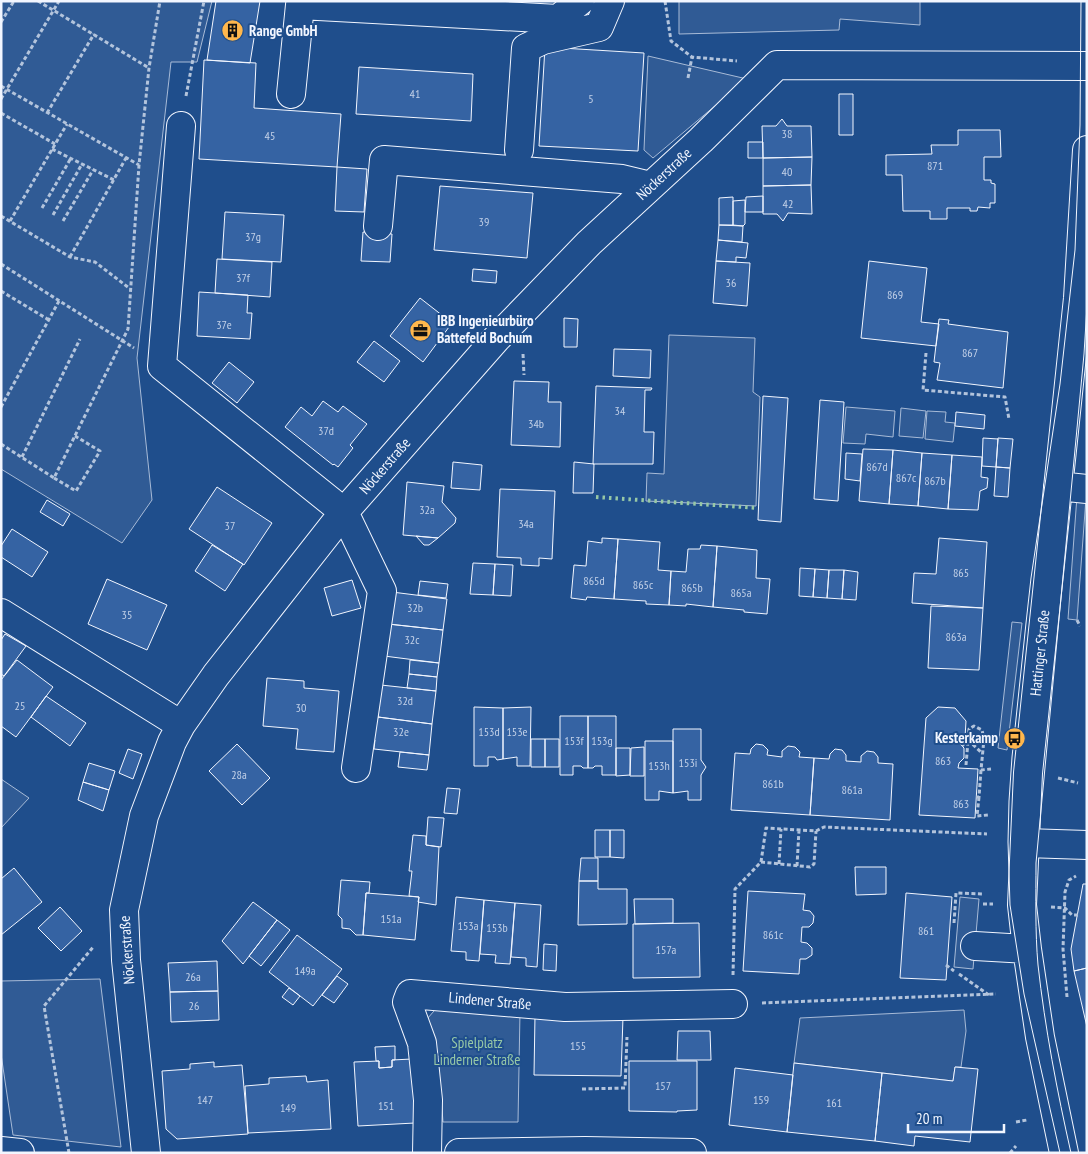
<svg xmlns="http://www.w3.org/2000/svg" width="1088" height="1154" font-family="'PT Sans Narrow',sans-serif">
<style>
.built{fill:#305b95;stroke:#a8bbd7}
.building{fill:#3563a3;stroke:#f2f6ff}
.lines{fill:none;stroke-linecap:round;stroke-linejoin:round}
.minor-casing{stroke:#f2f6ff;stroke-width:30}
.path{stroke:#b3c4dc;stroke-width:3;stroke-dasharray:4 2.5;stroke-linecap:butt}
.minor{stroke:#1f4e8c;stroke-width:28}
.tram{stroke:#f2f6ff;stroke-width:1}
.hedge{stroke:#97c8a6;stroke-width:4;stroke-dasharray:2.5 4;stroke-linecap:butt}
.labels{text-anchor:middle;stroke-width:4;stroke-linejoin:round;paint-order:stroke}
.number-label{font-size:12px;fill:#c3d1e8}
.poi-label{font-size:15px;font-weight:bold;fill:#f2f6ff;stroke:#1f4e8c;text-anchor:start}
.street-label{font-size:15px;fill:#f2f6ff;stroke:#1f4e8c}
.park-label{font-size:15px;fill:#97c8a6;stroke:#1f4e8c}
</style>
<rect width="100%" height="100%" fill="#1f4e8c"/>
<!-- built -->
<path class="built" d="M1 1H212L197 62H171L137 358 152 500 122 543 1 469Z
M679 1H920V25L840 19 839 30 679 34Z
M648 56 747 79 653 158 644 150Z
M669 335 755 338 753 392 760 397 756 506 646 501 647 473 664 474Z
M846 407 895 411 893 437 866 434 865 444 843 443Z
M901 408 926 411 923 438 899 436Z
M927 411 946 412 945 422 955 423 953 442 925 439Z
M1077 496 1086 498 1077 620 1068 619Z
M1012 622 1022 623 1007 750 998 748Z
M1 779 29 798 1 828Z
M960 897 979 899 973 969 954 967Z
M100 979 121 1147 13 1135 1 1054V981Z
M441 1003 520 1012 518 1122H443L439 1070 427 1019Z
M964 1010 966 1031 961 1067H955L953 1081 794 1063 800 1018Z"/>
<!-- building -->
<path class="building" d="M216 1H260L250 63 207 60Z
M545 47 644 53 638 151 539 146Z
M204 60 256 63 254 108 341 114 337 167 199 159Z
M359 67 473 74 471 121 356 114Z
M839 94H853V135H839Z
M782 119 787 126H811L812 157 763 158 762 126H776Z
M958 130H1000L1001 157H984V180H991V183L995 184V203H990V208L978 207 977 211H970V208H947V219H930V211H903L902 175H886V155L932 154 931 145H958Z
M748 142H763V158H748Z
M812 157 811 185 763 186V158Z
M337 167 367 169 364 212 335 211Z
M811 185 812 214 788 213 783 221 777 214H763V186Z
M440 186 533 193 527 258 434 250Z
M763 196V212H745L746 197Z
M733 197V225H719V198Z
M745 200V224L743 226 733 225V201Z
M225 212 284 215 281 262 222 259Z
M719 225 743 226 742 242 718 240Z
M363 232 392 234 390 262 361 261Z
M718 240 748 243 746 258 736 257V262L716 261Z
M217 259 272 262 270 297 215 293Z
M716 261 750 263 747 306 713 303Z
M869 261 927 268 921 322 939 324 936 346 861 338Z
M473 269 497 271 496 283 472 281Z
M199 292 248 295 247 313H252L250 339 197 336Z
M420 298 452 323 423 362 390 336Z
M564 318 578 319 577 347H564Z
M939 319 949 320 948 324 1008 332 1003 388 937 380 940 363 934 362Z
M374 341 400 361 384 382 357 362Z
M614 349 651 350 650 378 613 376Z
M229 362 254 382 237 403 212 383Z
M514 381 549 382 548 402H561L560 447 511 445Z
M596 386 652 388 651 390H645L644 432H654L653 464H593Z
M763 396 788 398 781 522 758 520Z
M820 400 844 402 838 501 814 499Z
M323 401 338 412 343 406 367 424 350 445 353 448 338 467 334 464 333 465 285 427 301 407 312 416Z
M956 412 985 415 984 429 955 426Z
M983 438 998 439 996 467 982 466Z
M998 438 1013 439 1010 468 996 467Z
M863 449 893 450 889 504 859 501Z
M893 450 922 453 918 506 889 504Z
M846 453 862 454 860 481 845 479Z
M922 453 952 455 948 509 918 506Z
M952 455 982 457 981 477 988 478 987 488 980 491 978 510 948 509Z
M453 462 482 465 480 490 451 488Z
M574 462 594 464 593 493H573Z
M996 467 1010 468 1008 497 994 496Z
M407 482 444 486 442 502 456 518 455 523 438 538 403 535Z
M217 487 272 523 244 565 189 529Z
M500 489 555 491 552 559 539 558V566L521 565V558L497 557Z
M47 500 70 514 63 526 40 512Z
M12 529 48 552 32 577 1 557V546Z
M416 536 438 538 429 545H424Z
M602 538 618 539 614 599 587 597 586 600 571 598 574 565 586 566 588 541 602 543Z
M939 538 987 542 983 608 912 603 914 573 936 574Z
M618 539 660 542 658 570 671 571 669 605 646 604V601L614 599Z
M212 545 243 564 225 591 195 571Z
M701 545 717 546 713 607 686 604V606L669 605 671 571 686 572 688 549H700Z
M717 546 757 550 756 578 770 579 767 614 744 612V610L713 607Z
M473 563 495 564 493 595 470 594Z
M495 564 513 565 511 596 493 595Z
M800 568 815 569 813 597 799 596Z
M815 569 829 570 827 598 813 597Z
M829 570H844L842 599 827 598Z
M844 570 858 572 856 600 842 599Z
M107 579 167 605 147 650 88 624Z
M352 580 361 608 332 616 324 588Z
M420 581 448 584 446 598 418 595Z
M392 592 447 599 443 630 388 624Z
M931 606 983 608 979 670 928 668Z
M388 624 443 630 439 663 384 656Z
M5 634 26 646 4 676 1 674V640Z
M17 660 53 687 16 737 1 726V680Z
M410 660 439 663 437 677 409 674Z
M409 674 437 677 436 691 407 688Z
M267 678 304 681V688L339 691 334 752 296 749 298 729 263 726Z
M381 685 436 691 432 724 378 717Z
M46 696 86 723 70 746 31 717Z
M474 707 503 708V759L497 760 495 757H488V766H474Z
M531 707 530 766H517V757L503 759V708Z
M938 707 955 708 966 721 965 738 959 743 964 748V758L959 763 958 768 978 769 975 818 919 815 926 718Z
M560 716H588V768H583L581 766H573V775H560Z
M588 716H616V775H602V766H595L593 768H588Z
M378 717 432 724 429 755 374 749 375 740H370L372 724 376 725Z
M673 729H701V760L706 767 701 775V800H688V791L673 793Z
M531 739H545V767H531Z
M545 739H559V767H545Z
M645 741H673V793L659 791V800H645Z
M237 744 270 778 242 805 209 771Z
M756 744 763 745 768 750 767 755 782 757V751L788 746 795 747 800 752 799 757 814 758 810 815 731 810 735 753 750 754 751 749Z
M644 747V776H630L631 748Z
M616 748H630V775L616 776Z
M128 749 142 754 133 779 119 773Z
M835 749 842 750 846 755V761L861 762V756L867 751 874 752 878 757V763L893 764 890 820 810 815 814 758 829 759 830 754Z
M400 752 429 755 427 770 398 767Z
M89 763 115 771 109 790 83 782Z
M83 782 109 790 103 811 78 800Z
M447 788 460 789 457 814 444 813Z
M428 817 444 818 441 847 426 845Z
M595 830H610V857H595Z
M610 830H624V858L610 857Z
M413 835 426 836V845L439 847 436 905 418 902 419 897 409 896 412 871H409Z
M581 858H598V881H579Z
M855 867H886V894L856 895Z
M14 868 42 902 1 935V879Z
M341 880 370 882 369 893H366L363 935H356L350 929 342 928V919L338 915Z
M579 881H598V889H627V924L578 925Z
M1083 884H1087V968L1074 971 1071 949Z
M748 891 805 894 803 910 810 911 814 916 813 923 809 927H802L801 942 807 943 812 948V955L806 959H800L799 974 743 971Z
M366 893 419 897 415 940 363 935Z
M906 893 952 897 946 980 900 978Z
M456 897 484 900 479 961 466 960V952L451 951Z
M634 899H673V923L635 924Z
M484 900 515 903 510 964 495 963 496 955 480 954Z
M253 902 277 920 243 964 222 941Z
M515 903 541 905 537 967 526 966V958L511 957Z
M60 907 82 931 61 951 38 928Z
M277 920 290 930 261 966 249 956Z
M699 923 700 977 633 978V924Z
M297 935 342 969 313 1006 269 972Z
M544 944 557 945 556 971 543 970Z
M217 961 218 991 170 992 168 963Z
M1087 968V1027L1074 971Z
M337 976 348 984 334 1003 322 995Z
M289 988 300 996 293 1005 282 997Z
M218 991 219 1020 171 1022 170 992Z
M535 1015 623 1017 621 1076 534 1075Z
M678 1031H710L711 1060H677Z
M395 1046V1060H392V1067L379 1068V1061H376L375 1047Z
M412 1059 415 1123 358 1126 354 1062 379 1061V1068L392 1067V1060Z
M629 1061H697V1110L677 1111V1112L629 1111Z
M214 1062V1067L242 1065 248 1134 177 1139 166 1129 162 1071 190 1069V1064Z
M794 1063 882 1073 875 1141 787 1132Z
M955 1067 978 1069 970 1142 915 1136 914 1146 875 1141 882 1073 953 1081Z
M735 1068 793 1075 787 1132 729 1125Z
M306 1076 307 1082 328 1080 331 1129 248 1133 245 1086 269 1084V1078Z"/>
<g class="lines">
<defs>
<path id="minor" d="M291 94 300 5 558 19 580 1
M181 126 162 366 344 512 382 591 356 768
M519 150 526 48 543 40 599 27 610 1
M378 226 384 160 622 179 651 186
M1058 486 1087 489
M1 613 181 725
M1025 843 1087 845
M975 946 1027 949
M1 1151 20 1153
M146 1153 126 960 124 910 144 816 172 742 181 725 216 675 344 512 496 339 589 243 701 140 777 65 1087 66
M427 1153 428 1100 422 1043 407 1002 410 994 565 1007 733 1004
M459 1153 585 1151 692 1153
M1064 1153 1040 1037 1027 949 1022 905 1028 773 1078 298 1087 150"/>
</defs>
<!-- minor casing -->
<use href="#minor" class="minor-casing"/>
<!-- path -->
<path class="path" d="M38 1 149 68
M665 1 671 41 692 57 737 61
M1 22 14 1
M688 78 692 57
M1 86 139 165
M186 96 204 1
M1 99 59 1
M1 113 55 144
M47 113 94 34
M52 149 114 180
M42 208 71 158
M53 215 82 164
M1 216 70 257 95 262 129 288
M10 221 67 124
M63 221 93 170
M70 257 126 158
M1 264 134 348
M1 291 49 320
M926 353 923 390 1005 397 1009 419
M523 354 524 375
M1 407 59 301
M1 444 54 478 128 329 139 165 149 68 160 1
M22 457 80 339
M54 478 76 491 100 451 75 436
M1077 620 1080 626
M968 740 983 754
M962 746 967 740
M966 765 969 729 974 726 982 730 984 739 981 770 991 769
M1058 778 1078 783
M976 797H979L981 770
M979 797 977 816 988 815
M761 862 810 867 814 864 816 831
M779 864 781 829
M797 866 799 830
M983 904H993
M1051 907 1065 908 1072 915H1078
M954 923 956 893 982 894
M946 965 954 971
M959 974 989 995
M733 975 735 889 761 862 766 828 816 831 824 827 987 834
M1067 997 1063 949 1065 892 1069 880 1076 876
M762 1003 996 994
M582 1089 625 1088 627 1037
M1016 1122 1027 1120
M69 1153 44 1006 94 946
M1010 1153 1016 1146"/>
<!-- minor -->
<use href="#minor" class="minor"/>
<!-- tram -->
<path class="tram" d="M1060 1153 1024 994 1010 905 1008 842 1009 801 1012 757 1026 623 1031 578 1060 384 1075 250 1080 125 1081 1
M1071 1153C1057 1091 1045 1028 1038 965 1035 931 1036 897 1036 863L1084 354 1087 306"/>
<!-- hedge -->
<path class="hedge" d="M596 497 758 508"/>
</g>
<!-- icons -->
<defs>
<symbol id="building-disc" viewBox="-11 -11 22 22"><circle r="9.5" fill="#ffb74d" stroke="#1f4e8c"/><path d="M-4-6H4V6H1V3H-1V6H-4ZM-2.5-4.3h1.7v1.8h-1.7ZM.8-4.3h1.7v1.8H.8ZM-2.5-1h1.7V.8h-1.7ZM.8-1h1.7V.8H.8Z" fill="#111"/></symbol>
<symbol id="office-disc" viewBox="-11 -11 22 22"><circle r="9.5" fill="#ffb74d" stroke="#1f4e8c"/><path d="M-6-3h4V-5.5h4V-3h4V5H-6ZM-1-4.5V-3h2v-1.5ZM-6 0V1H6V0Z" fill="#111"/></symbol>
<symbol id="bus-disc" viewBox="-11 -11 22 22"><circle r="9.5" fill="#ffb74d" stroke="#1f4e8c"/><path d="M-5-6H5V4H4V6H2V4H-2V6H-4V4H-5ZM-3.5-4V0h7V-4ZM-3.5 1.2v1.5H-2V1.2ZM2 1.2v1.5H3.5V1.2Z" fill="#111"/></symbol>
</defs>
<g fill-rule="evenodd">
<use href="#building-disc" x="220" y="18" width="25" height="25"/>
<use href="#office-disc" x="408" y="318" width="25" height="25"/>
<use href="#bus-disc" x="1002" y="726" width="25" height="25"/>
</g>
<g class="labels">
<!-- number labels -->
<g class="number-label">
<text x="415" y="98">41</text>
<text x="591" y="103">5</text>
<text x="787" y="138">38</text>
<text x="270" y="140">45</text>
<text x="935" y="170">871</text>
<text x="787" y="176">40</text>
<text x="788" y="208">42</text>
<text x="484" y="226">39</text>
<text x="253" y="241">37g</text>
<text x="243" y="282">37f</text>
<text x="731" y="287">36</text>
<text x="895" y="299">869</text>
<text x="224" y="329">37e</text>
<text x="970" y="357">867</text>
<text x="620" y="415">34</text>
<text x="536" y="428">34b</text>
<text x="326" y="435">37d</text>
<text x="877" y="471">867d</text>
<text x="906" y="482">867c</text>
<text x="935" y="485">867b</text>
<text x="427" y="514">32a</text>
<text x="526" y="528">34a</text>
<text x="230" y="530">37</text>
<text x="961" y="577">865</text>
<text x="594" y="585">865d</text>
<text x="643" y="589">865c</text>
<text x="692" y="592">865b</text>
<text x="741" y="597">865a</text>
<text x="415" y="612">32b</text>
<text x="127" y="619">35</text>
<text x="956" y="641">863a</text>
<text x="412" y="644">32c</text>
<text x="405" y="705">32d</text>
<text x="20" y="710">25</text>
<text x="301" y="712">30</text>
<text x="401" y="736">32e</text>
<text x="489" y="736">153d</text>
<text x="517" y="736">153e</text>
<text x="574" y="745">153f</text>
<text x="602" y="745">153g</text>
<text x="943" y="765">863</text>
<text x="688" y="767">153i</text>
<text x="659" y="770">153h</text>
<text x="239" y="779">28a</text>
<text x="773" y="788">861b</text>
<text x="852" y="794">861a</text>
<text x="961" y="808">863</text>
<text x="391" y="923">151a</text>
<text x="468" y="930">153a</text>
<text x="497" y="932">153b</text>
<text x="926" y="935">861</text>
<text x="773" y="939">861c</text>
<text x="666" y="954">157a</text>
<text x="305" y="975">149a</text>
<text x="193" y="981">26a</text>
<text x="194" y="1010">26</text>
<text x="578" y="1050">155</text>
<text x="663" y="1090">157</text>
<text x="205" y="1104">147</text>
<text x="761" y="1104">159</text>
<text x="834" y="1107">161</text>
<text x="386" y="1110">151</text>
<text x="288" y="1112">149</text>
</g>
<!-- poi labels -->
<g class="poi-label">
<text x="249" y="36">Range GmbH</text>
<text x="437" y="326">IBB Ingenieurbüro<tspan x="437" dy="17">Battefeld Bochum</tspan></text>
<text x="998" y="743" text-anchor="end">Kesterkamp</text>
</g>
<!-- street labels -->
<g class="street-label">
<text transform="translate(664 174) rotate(-43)" y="5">Nöckerstraße</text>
<text transform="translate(385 466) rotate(-49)" y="5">Nöckerstraße</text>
<text transform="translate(1040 653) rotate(-84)" y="5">Hattinger Straße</text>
<text transform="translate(127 950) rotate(-94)" y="5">Nöckerstraße</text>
<text transform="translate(490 1001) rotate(5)" y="5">Lindener Straße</text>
</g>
<!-- park labels -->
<g class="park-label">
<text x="477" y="1048">Spielplatz<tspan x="477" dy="17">Linderner Straße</tspan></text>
</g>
</g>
<!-- border -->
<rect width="1088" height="1154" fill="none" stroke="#f2f6ff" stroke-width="5"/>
<!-- scale -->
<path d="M908 1124v8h96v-8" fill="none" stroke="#f2f6ff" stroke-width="2.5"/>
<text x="916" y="1124" font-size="15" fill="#f2f6ff" stroke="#1f4e8c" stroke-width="4" paint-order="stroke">20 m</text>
</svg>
